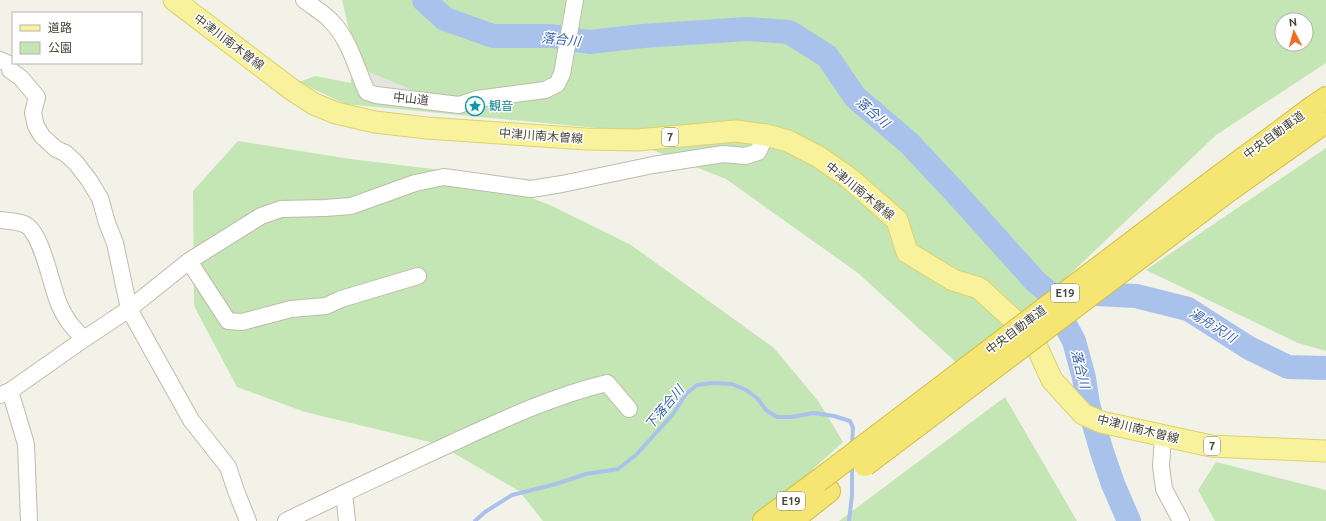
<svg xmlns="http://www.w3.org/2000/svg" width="1326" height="521" font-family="Ubuntu,'Noto Sans JP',sans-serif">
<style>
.green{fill:#c4e5b4;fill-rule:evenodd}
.parking{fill:#e5e4e0}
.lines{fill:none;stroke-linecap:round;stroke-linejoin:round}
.stream{stroke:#a8c2ec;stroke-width:4}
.river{stroke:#a8c2ec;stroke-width:24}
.minor-casing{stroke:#bebcab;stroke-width:18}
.major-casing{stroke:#dcd36d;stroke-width:23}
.highway-casing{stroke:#d4be42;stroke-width:24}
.minor{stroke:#fff;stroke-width:16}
.major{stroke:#f8f29c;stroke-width:21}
.highway{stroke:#f5e572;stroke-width:22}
.highway-bridge-casing{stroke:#d4be42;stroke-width:24;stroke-linecap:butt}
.highway-bridge{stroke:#f5e572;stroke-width:22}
.labels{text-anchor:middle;stroke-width:3;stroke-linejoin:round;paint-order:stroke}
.shield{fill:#fff;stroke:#7e7c73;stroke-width:1}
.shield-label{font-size:11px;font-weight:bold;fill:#464437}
.street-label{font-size:12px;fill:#464437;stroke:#fff}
.culture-label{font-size:12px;fill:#0d838f;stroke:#fff;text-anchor:start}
.water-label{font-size:13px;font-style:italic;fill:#3761ac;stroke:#fff}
</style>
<rect width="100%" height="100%" fill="#f3f2e8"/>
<!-- green -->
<path class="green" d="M342 0H1326V63L1216 135 999 342 957 363 858 273 726 179 597 128 345 104 299 82 315 76 351 83 349 29ZM1282 20H1306V44H1282Z
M238 141 350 159 466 173 550 205 631 245 774 348 819 402 843 442 782 497 750 521H543L519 491 438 444 305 412 237 387 194 306 193 191Z
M1326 148V351L1298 343 1146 270Z
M1005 397 1077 521H839Z
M1216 462 1326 490V521H1215L1198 490Z"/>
<!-- parking -->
<path class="parking" d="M357 67 442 102 376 95Z"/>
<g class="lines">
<!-- stream -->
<path class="stream" d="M475 521 485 512 512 495 556 484 586 474 618 469 636 455 673 414 686 394 697 385 713 383 732 384 746 390 757 398 766 410 777 417H791L814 413 834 416 850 421 853 428 852 445
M849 521 852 495V464"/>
<!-- river -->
<path class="river" d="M424 0 445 19 493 36H551L589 42 643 36 747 29 789 32 827 56 855 97 909 143 954 191 1036 282 1047 291 1074 341 1084 378 1088 404 1102 452 1113 484 1129 521
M1076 293 1136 296 1188 309 1249 348 1288 367 1326 368"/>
<defs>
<path id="minor" d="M304 0C313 7 324 13 331 21 350 40 356 68 367 92L376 95 459 105 477 99 545 90 557 84 562 74 575 0
M0 60 9 64 10 70 21 78 37 97 33 113 36 126 42 136 56 149 65 153 76 163 89 180 100 198 107 223 115 243 129 309 191 420 228 467 236 491 248 521
M0 220C7 221 18 221 24 224 42 231 51 286 59 304 66 320 72 327 84 339
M189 261 228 321 242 322 291 309 326 306 341 299 418 276
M10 391 26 444 29 521
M0 395 10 391 84 339 129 309 189 261 261 216 281 209 325 208 351 206 415 183 444 177 531 189 562 184 653 165 723 154 745 156 758 152 766 135
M1163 436 1161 466 1164 489 1181 521
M344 493 347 521
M286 521C341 494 396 469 452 443 502 420 553 396 607 383L629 409"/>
<path id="major" d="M174 0 291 89 314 104 336 113 375 122 427 128 586 139 637 140 736 131 766 135 788 141 819 157 849 178 897 220 907 252 953 280 979 288 1015 321 1036 345 1052 380 1083 414 1101 422 1211 446 1326 451"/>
<path id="highway" d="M1313 107 1326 98
M764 521 818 481
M791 521 829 491"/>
</defs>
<!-- minor casing -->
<use href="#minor" class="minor-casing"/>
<!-- major casing -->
<use href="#major" class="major-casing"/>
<!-- highway casing -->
<use href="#highway" class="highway-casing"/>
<!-- minor -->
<use href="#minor" class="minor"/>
<!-- major -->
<use href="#major" class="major"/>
<!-- highway -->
<use href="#highway" class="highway"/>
<defs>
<path id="highway-bridge" d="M865 465 1228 191 1324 123
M818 481 1217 178 1313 107"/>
</defs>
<!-- highway-bridge casing -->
<use href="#highway-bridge" class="highway-bridge-casing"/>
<!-- highway-bridge -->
<use href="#highway-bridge" class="highway-bridge"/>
</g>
<!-- icons -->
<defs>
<symbol id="sight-ring" viewBox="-11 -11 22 22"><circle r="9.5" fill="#fff" stroke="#0f9aa8" stroke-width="1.5"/><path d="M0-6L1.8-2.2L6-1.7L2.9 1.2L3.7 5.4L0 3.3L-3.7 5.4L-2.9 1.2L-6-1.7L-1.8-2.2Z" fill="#0f9aa8"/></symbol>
</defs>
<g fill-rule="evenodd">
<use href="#sight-ring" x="464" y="95" width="22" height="22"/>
</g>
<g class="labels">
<!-- shield labels -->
<g class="shield">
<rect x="662" y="128" width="16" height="18" rx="3"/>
<rect x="1051" y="284" width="28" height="18" rx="3"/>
<rect x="1204" y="437" width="16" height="18" rx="3"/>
<rect x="777" y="492" width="28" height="18" rx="3"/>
</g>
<g class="shield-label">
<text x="670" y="141">7</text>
<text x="1065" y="297">E19</text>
<text x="1212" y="450">7</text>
<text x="791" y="505">E19</text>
</g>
<!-- street labels -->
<g class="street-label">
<text transform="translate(229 42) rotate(37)" y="4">中津川南木曽線</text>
<text transform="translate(411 99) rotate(6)" y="4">中山道</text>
<text transform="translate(1274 135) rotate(-36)" y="4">中央自動車道</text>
<text transform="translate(541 136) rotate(4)" y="4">中津川南木曽線</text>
<text transform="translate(860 191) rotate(39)" y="4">中津川南木曽線</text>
<text transform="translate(1016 330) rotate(-37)" y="4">中央自動車道</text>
<text transform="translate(1138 429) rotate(14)" y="4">中津川南木曽線</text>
</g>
<!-- culture labels -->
<g class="culture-label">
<text x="489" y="110">観音</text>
</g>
<!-- water labels -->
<g class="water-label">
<text transform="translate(561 39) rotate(6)" y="5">落合川</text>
<text transform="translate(873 112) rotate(41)" y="5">落合川</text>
<text transform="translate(1213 325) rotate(32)" y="5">湯舟沢川</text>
<text transform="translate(1081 369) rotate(76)" y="5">落合川</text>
<text transform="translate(664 407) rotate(-50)" y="5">下落合川</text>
</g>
</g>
<!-- legend -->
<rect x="12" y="12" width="130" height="52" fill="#ffffff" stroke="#b5b4af"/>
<rect x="20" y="25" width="20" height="6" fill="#f8f29c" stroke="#b5b4af"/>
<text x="48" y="32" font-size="12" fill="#464437">道路</text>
<rect x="20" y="42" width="20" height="12" fill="#c4e5b4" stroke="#b5b4af"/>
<text x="48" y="52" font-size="12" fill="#464437">公園</text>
<!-- north arrow -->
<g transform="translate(1294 32) rotate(354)"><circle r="19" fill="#ffffff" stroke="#b5b4af"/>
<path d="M0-3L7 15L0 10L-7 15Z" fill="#ed6f26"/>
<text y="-6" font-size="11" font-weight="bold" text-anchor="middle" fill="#464437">N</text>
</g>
</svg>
